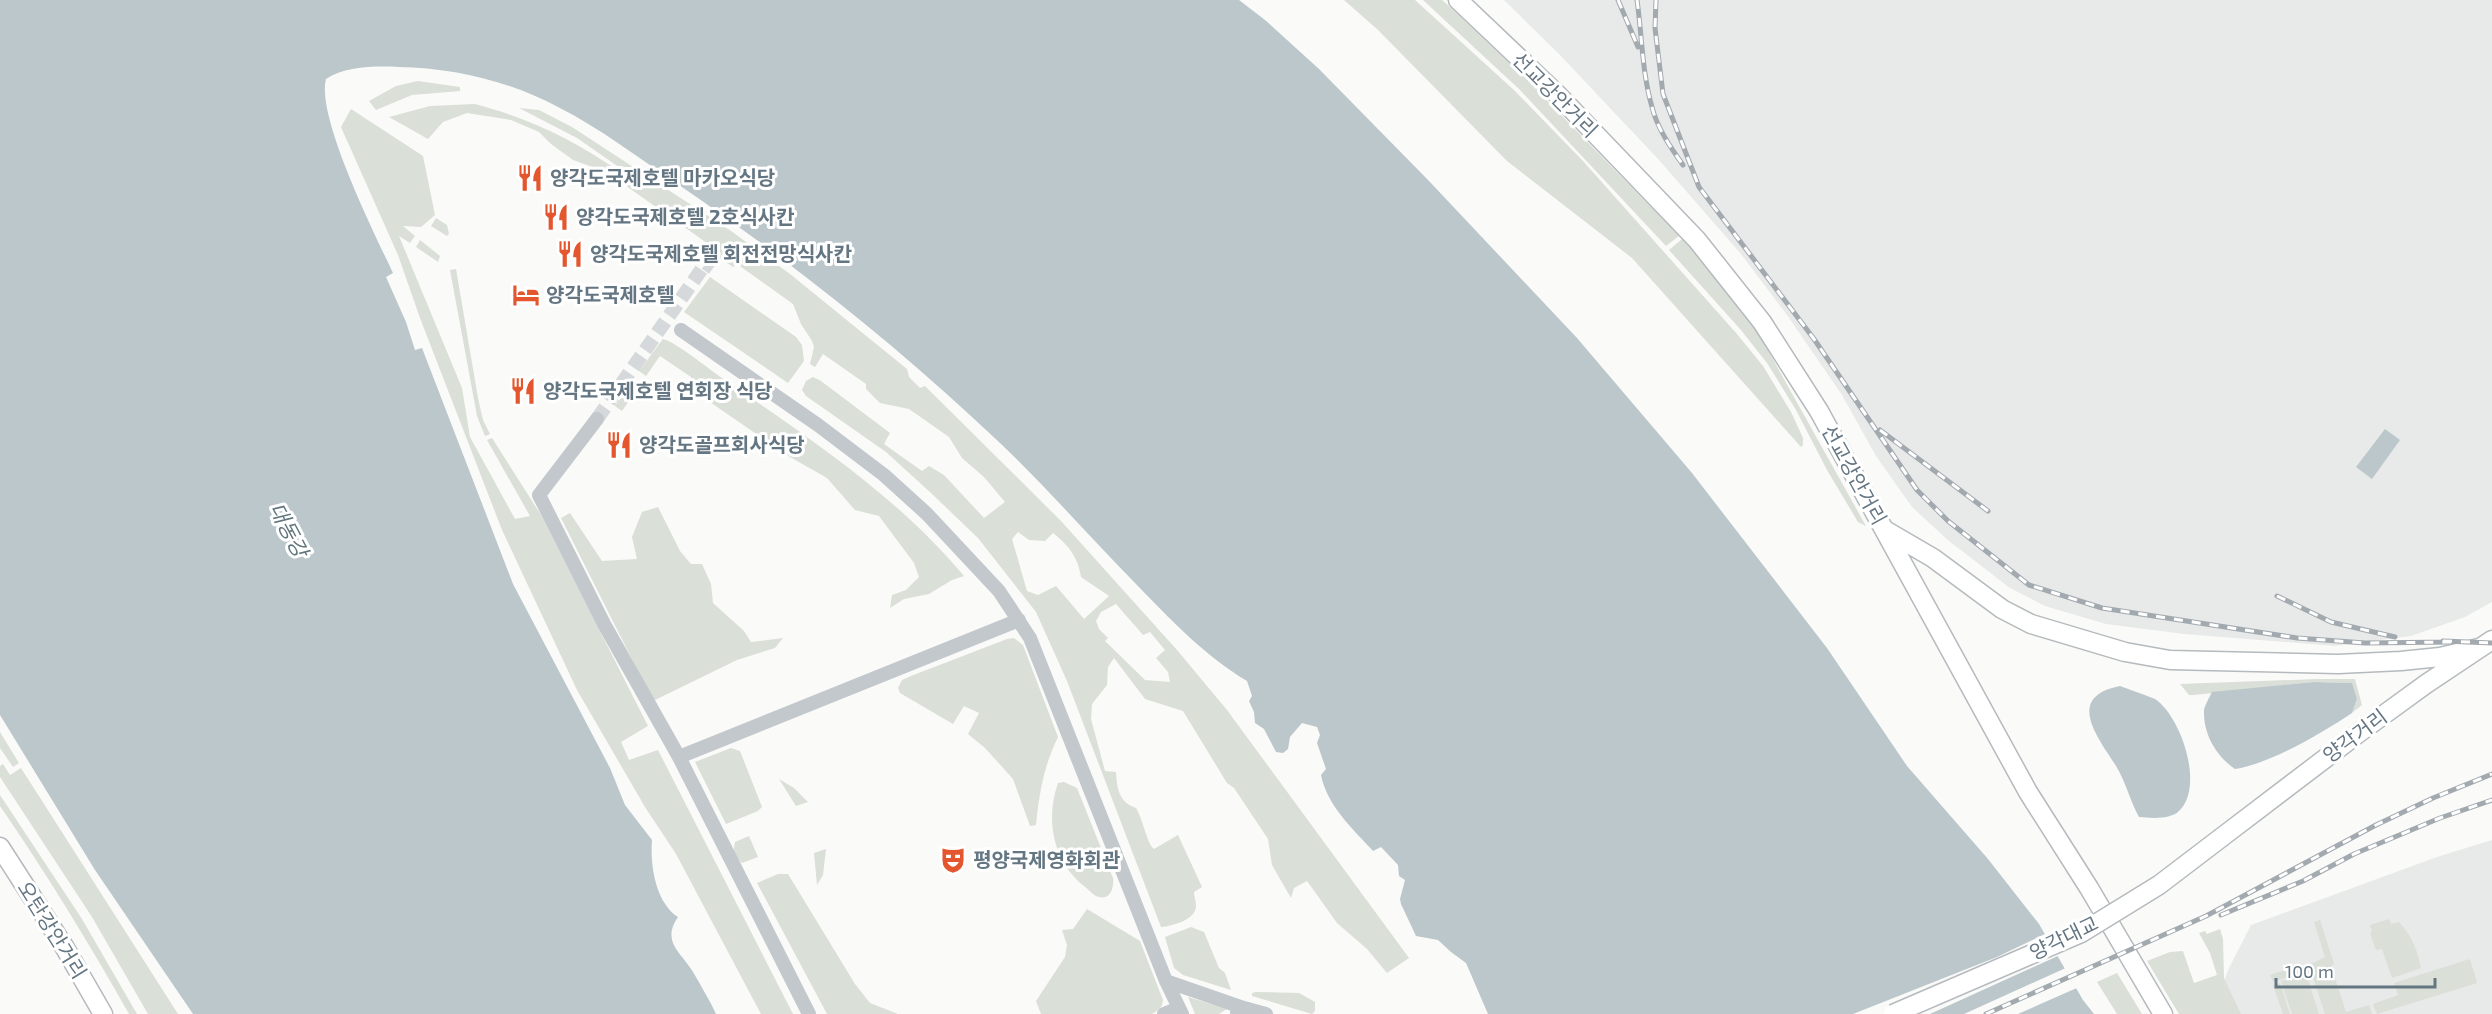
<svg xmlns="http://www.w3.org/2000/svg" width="2492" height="1014" font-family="'Exo 2','Noto Sans KR',sans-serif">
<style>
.built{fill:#e8e9e9}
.green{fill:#dadfd7;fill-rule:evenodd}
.water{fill:#bbc7cb}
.pier{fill:#fafaf8}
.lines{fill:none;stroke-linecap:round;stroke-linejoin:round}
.minor-tunnel{stroke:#d5d9db;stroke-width:14;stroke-dasharray:14 7;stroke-linecap:butt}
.major-casing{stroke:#b5babe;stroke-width:21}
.minor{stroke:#c3c8cc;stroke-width:14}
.major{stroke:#fff;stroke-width:18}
.rail-casing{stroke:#a2aab0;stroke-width:5}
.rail{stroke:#fff;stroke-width:3;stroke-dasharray:9;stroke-linecap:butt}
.major-bridge-casing{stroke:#b5babe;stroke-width:21;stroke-linecap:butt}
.major-bridge{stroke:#fff;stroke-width:18}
.labels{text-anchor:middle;stroke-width:6;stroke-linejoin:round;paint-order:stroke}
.street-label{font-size:20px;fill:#657683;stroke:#fff}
.poi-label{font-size:20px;font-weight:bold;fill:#657683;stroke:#fff;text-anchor:start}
.water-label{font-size:21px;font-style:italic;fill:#60757c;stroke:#fff}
</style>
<rect width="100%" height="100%" fill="#fafaf8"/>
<!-- built -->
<path class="built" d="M1504 0H2492V602L2465 617 2411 636 2335 646 2184 634 2106 624 2045 606 2010 588 1949 541 1912 507 1876 456 1842 395 1787 315 1741 254 1659 160 1560 55Z
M2492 840V1014H2231L2221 991 2228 970 2251 925 2437 857Z"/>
<!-- green -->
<path class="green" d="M1344 0H1415L1515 91 1583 161 1737 334 1763 366 1791 412 1803 438V445L1801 447 1632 258 1507 161 1378 30Z
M1423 0H1442L1448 5 1527 80 1679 236 1666 246 1519 89Z
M418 81 460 87V91L412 95 376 110 369 101 396 86Z
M475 104C531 119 572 139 620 172L617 176 573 160 551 144 539 132 511 120 467 113 443 122 428 139 389 117 430 106Z
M519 108 539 110 572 127 731 231 790 274 907 369 909 377 920 388 925 386 932 393 1061 521 1177 650 1227 710 1409 958 1387 973 1367 949 1337 923 1307 881 1294 888 1291 898 1272 865 1268 839 1234 788 1227 783 1183 711 1145 699 1114 658 1108 667 1107 685 1092 704 1091 719 1105 771 1116 772C1117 789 1119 802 1136 808 1143 819 1147 844 1154 849L1178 835 1202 887 1194 892C1194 896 1196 901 1196 906 1196 920 1172 926 1161 927L1067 681 1036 612 978 538 931 493 886 452 806 396 802 390 806 381 813 377 821 381 890 433 884 444 922 471 929 466 944 475 984 518 1005 502 984 477 962 458 949 437 909 409 880 403 866 389V384L823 354 815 367 810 364 814 347 812 341 801 324 793 304 737 264 733 267 720 258 721 253 622 183 630 175 623 170 577 138ZM1018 532 1029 540 1045 541 1053 533C1069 546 1078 557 1081 577L1109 596 1084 619 1056 586 1038 595 1027 591 1012 539ZM1116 604 1143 635 1150 632 1165 650 1156 658 1168 672 1170 682 1145 680 1105 641 1108 638 1099 629 1096 621 1101 612Z
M351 109 423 156 435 215 421 227 403 226 415 236 410 243 399 236 462 388 470 437 515 519 530 516 487 440 492 438 541 515 648 726 621 742 629 760 658 750 793 1014H761L676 854 645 807 577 690 502 530 420 318 398 255 341 127Z
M436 218 447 225 449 234 447 236 431 226Z
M1682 239 1719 277 1756 329 1866 526 1858 522 1827 470 1796 410 1767 363 1741 330 1669 250Z
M420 240 440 256 438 262 416 247Z
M456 269 478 398 483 420 490 434 485 436 477 416 450 270Z
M710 277 796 337 802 345 804 361 788 383 684 312Z
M663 339C678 343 712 372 728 382 812 440 898 497 964 576L952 580 929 594 904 599 890 608 892 595 906 590 919 577 914 563 879 516 855 510 827 478 790 457 707 400 699 394 691 377 660 356 646 376 639 371Z
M628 388 635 392 622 411 615 406Z
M658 507 680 551 691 564H702L711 584 713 603 744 631 751 642 783 638 775 648 737 660 653 701 561 518 570 513 602 561 637 559 632 537 642 512Z
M1014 638 1023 645 1058 737C1044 765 1039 794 1036 825L1030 826 1013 779 985 748 968 734 979 713 964 706 953 724 900 693 898 688 902 680 911 676 1007 639Z
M2317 679H2355L2362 705 2352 713 2357 699 2351 683 2313 682 2194 695H2189L2180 684Z
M0 732 19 763 13 767 0 748Z
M731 748 740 751 762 807 758 811 726 824 695 762Z
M3 764 10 775 21 768 178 1014H148L92 917 0 777V766Z
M779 779 794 788 808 802 796 806Z
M1064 782 1077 788 1113 878C1114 887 1111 900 1099 897 1094 896 1089 890 1084 886 1053 861 1045 820 1058 783Z
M0 795 82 919 137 1014H129C89 943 46 873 0 806Z
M749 836 758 857 742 863 733 854 735 842Z
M826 849 823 875 817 885 814 853Z
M778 874H788L855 984 870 1003 898 1014H827L757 883Z
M1087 909 1140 941 1163 1000C1162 1008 1159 1010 1152 1014H1041L1036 1001 1065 957 1067 945 1062 930 1073 929Z
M2389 919 2391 924 2399 922C2412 936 2417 949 2421 968L2392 978 2382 949 2376 950 2370 933 2372 932 2370 925Z
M2320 920 2334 964 2331 966 2346 1012 2369 1005 2372 1014H2325L2309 965 2325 957 2314 922Z
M1191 927 1204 932 1219 968 1225 973 1231 990 1183 975 1174 968 1165 937Z
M2220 929 2223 939 2224 978 2241 1014H2179L2147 961 2170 952 2183 951 2194 983 2217 975 2210 953 2199 933 2205 931 2207 934Z
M2470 959 2477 983 2377 1014 2373 1004 2398 995 2394 983Z
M2294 967 2295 970 2302 967 2303 972 2273 982 2270 975Z
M2117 973 2142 1014H2117L2097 982Z
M2306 973 2319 1014H2292L2281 981Z
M2280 983 2290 1014H2283L2273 985Z
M1256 992 1299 993 1315 1002V1011L1312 1014 1252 996V993Z
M1188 997 1227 1009 1219 1014H1195Z"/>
<!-- water -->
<path class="water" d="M0 0H1239L1265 20 1319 69 1429 181 1577 338 1692 473 1827 648 1907 766 1988 859 2039 924 2083 1000 2094 1014H1488L1466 963 1451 952 1438 940 1416 936 1401 904 1400 899 1405 880 1399 876 1398 865 1381 847 1373 851C1354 830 1327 806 1321 775L1326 769 1317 743 1320 735 1317 727 1302 723 1290 737 1288 749 1283 753 1276 752 1264 729 1255 723 1254 712 1249 701 1252 696 1247 681C1205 656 1170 619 1135 583 1090 537 1047 488 1000 443 900 348 792 262 679 185 640 159 600 128 558 107 509 81 454 68 399 67 376 66 345 66 326 79 316 117 375 234 393 273L386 277 406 322 415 350 422 348 513 584 610 768 625 805 652 840C650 864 655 902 678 917 661 942 681 952 693 972 701 986 709 999 716 1014H193L95 870 0 715Z
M2385 429 2400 440 2372 479 2356 467Z
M2314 682 2352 683 2357 699 2352 713C2322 733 2270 764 2235 769 2216 756 2203 734 2204 710 2205 705 2209 698 2212 692Z
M2120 686C2125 688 2151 697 2155 699 2181 716 2205 787 2179 811 2170 820 2150 818 2139 817 2130 801 2126 782 2116 766 2097 736 2065 697 2120 686Z"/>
<!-- pier -->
<path class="pier" d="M2047 933 2060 955 1930 1014H1853L1997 957Z
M2068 967 2079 987 2018 1014H1964Z"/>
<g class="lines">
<!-- minor-tunnel -->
<path class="minor-tunnel" d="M597 419 706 263 713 268"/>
<defs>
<path id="major" d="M1458 0 1557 94 1697 240 1762 322 1819 411 2028 792 2089 888 2163 1014
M1885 530 1933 558 2002 609 2031 624 2125 652 2170 660 2338 664 2401 661 2440 657 2479 648
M2222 837 2360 732 2426 684 2492 640
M0 847 65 948 103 1014"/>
</defs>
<!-- major casing -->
<use href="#major" class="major-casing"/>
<!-- minor -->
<path class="minor" d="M681 330 818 425 884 475 927 514 999 591 1030 638 1166 981 1182 1014
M597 419 539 495 604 624 679 757
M1166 981 1244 1008
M1237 1013 1244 1008 1266 1014
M809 1014 679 757 1019 620
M1164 1014 1179 1008"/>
<!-- major -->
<use href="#major" class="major"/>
<defs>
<path id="rail" d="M1618 0 1638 47
M1637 0C1642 35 1642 73 1652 107 1657 128 1671 148 1683 165
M1656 0 1655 28 1663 94 1699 187 1814 339 1917 490 1948 521 2029 585 2102 608 2297 638 2365 643 2451 642
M1880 430 1988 511
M2277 596 2331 622 2395 637
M2443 641 2492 643
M2221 915 2303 881 2354 854 2440 818 2492 800
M1986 1014 2206 916 2376 825 2433 798 2492 774"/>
</defs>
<!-- rail casing -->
<use href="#rail" class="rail-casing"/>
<!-- rail -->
<use href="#rail" class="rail"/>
<defs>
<path id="major-bridge" d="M1893 1014 2081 933 2159 885 2222 837"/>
</defs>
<!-- major-bridge casing -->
<use href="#major-bridge" class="major-bridge-casing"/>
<!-- major-bridge -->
<use href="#major-bridge" class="major-bridge"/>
</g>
<!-- icons -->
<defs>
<symbol id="restaurant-bare" viewBox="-9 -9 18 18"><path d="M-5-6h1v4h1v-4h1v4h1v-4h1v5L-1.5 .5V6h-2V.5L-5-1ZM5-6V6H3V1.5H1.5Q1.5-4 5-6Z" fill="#e4572e" stroke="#fff" stroke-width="2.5" paint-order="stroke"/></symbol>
<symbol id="hotel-bare" viewBox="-9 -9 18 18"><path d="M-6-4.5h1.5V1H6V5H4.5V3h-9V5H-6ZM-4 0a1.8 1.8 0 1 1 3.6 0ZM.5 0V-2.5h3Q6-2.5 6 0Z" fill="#e4572e" stroke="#fff" stroke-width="2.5" paint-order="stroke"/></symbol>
<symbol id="theatre-bare" viewBox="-9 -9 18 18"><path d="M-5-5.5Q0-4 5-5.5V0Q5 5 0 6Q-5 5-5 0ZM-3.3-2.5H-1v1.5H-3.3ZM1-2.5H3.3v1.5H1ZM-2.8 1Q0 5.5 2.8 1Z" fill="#e4572e" stroke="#fff" stroke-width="2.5" paint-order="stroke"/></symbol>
</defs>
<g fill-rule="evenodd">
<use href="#restaurant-bare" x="511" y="159" width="38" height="38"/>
<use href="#restaurant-bare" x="537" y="198" width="38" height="38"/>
<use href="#restaurant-bare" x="551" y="235" width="38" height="38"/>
<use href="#hotel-bare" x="507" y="276" width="38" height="38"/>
<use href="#restaurant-bare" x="504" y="372" width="38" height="38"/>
<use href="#restaurant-bare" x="600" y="426" width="38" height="38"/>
<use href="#theatre-bare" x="934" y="841" width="38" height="38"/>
</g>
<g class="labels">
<!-- street labels -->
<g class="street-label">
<text transform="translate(1555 95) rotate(45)" y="7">선교강안거리</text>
<text transform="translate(1854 475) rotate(61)" y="7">선교강안거리</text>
<text transform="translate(2355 736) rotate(-37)" y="7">양각거리</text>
<text transform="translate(52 930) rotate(58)" y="7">오탄강안거리</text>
<text transform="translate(2064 938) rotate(-26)" y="7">양각대교</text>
</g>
<!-- poi labels -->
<g class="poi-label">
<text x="550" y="185">양각도국제호텔 마카오식당</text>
<text x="576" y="224">양각도국제호텔 2호식사칸</text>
<text x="590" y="261">양각도국제호텔 회전전망식사칸</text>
<text x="546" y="302">양각도국제호텔</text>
<text x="543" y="398">양각도국제호텔 연회장 식당</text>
<text x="639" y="452">양각도골프회사식당</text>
<text x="973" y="867">평양국제영화회관</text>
</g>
<!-- water labels -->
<g class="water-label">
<text transform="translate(288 530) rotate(62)" y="7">대동강</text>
</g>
</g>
<!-- scale -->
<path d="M2276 978v9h159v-9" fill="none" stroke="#657683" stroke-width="3"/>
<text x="2285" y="978" font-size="18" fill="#657683" stroke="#ffffff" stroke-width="4.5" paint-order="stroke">100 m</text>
</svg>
